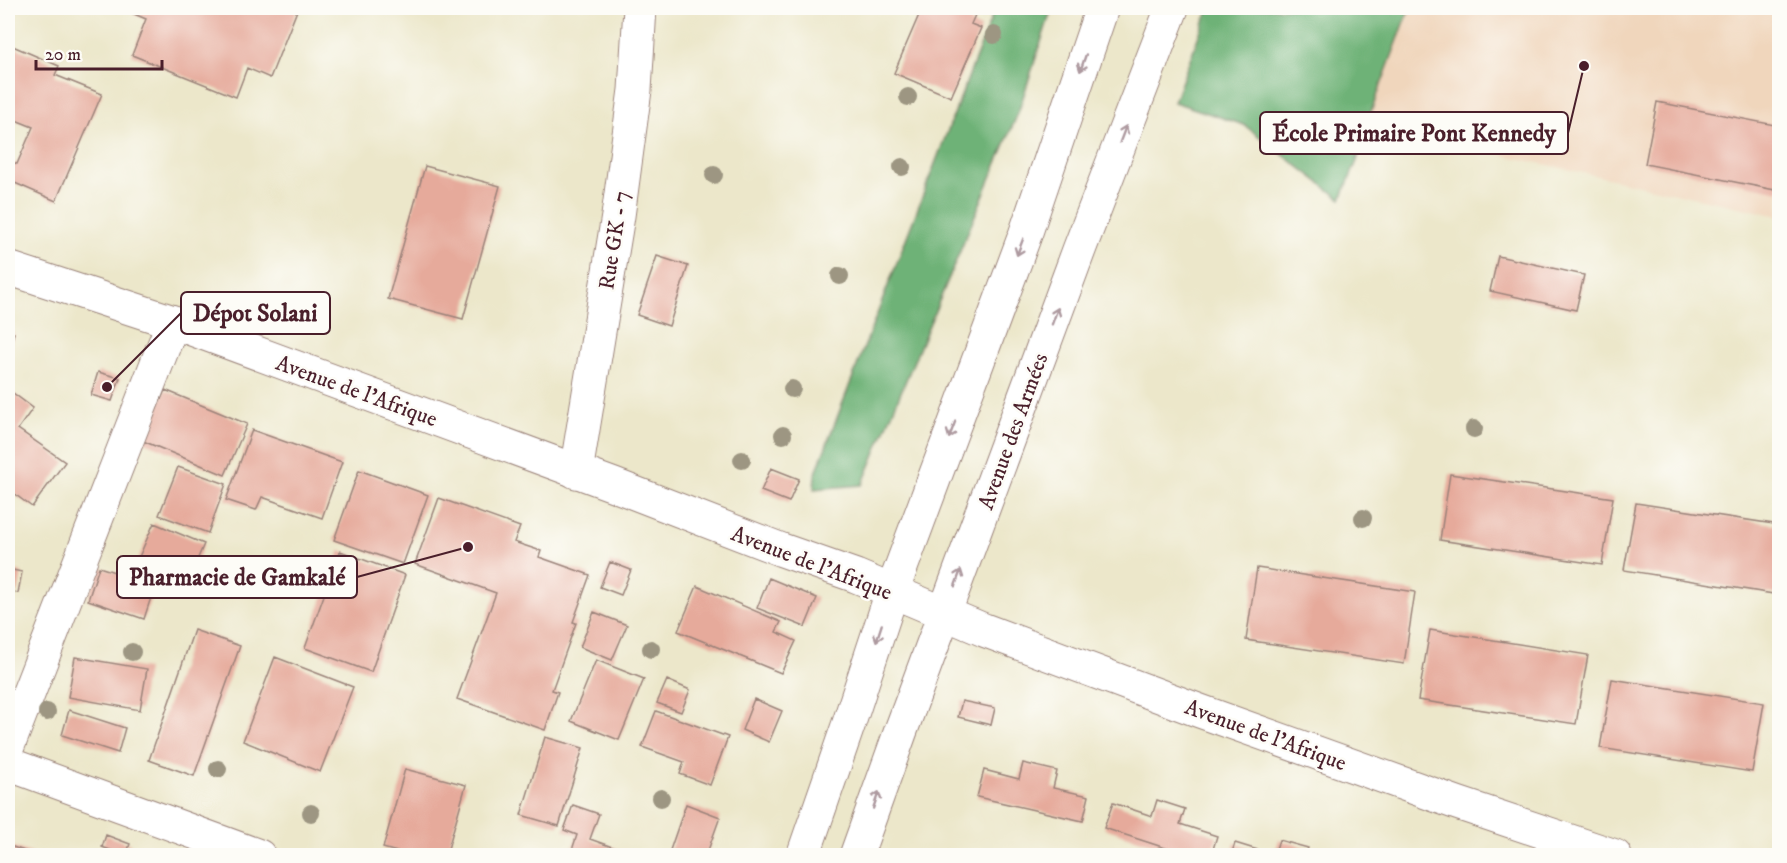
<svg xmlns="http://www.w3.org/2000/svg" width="1787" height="863" font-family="'IM FELL DW Pica',serif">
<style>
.built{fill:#f0d6bc}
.forest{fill:#6eb277;stroke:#5c6851;stroke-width:1.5}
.building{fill:#e6aa9b}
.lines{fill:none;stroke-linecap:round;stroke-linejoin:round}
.street-casing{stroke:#9b837a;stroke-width:35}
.secondary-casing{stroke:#9b837a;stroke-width:35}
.highway-casing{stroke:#9b837a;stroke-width:35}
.street{stroke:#fff;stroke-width:33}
.secondary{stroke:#fff;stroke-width:33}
.highway{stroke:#fff;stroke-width:33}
.tree{fill:#9d9682}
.oneway{stroke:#ae9aa0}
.labels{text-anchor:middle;stroke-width:5;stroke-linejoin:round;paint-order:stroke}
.street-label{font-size:22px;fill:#4a1f2b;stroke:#fdfcf7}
.leader{fill:none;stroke:#4a1f2b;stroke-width:2}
.callout-dot{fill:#4a1f2b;stroke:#fdfcf7;stroke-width:2}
.callout{fill:#fdfcf7;stroke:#4a1f2b;stroke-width:2}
.callout-label{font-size:24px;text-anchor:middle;font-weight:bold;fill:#4a1f2b}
</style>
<rect width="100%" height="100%" fill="#fdfcf7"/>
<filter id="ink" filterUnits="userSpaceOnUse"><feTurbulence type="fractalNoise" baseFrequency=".0167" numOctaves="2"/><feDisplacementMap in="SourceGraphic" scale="12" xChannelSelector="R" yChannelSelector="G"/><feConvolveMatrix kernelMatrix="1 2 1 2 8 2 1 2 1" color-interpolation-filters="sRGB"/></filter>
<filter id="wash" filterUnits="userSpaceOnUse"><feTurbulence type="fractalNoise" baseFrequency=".008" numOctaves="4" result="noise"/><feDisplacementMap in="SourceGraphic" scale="24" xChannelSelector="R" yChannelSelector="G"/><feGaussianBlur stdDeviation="1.35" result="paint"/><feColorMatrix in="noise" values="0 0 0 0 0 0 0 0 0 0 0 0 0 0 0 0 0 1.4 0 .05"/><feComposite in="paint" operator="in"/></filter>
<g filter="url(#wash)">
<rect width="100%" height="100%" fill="#ece7ca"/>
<!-- built -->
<path class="built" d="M1410 8H1779V216L1366 125Z"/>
<!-- forest -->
<path class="forest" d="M995 8H1052L1018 113 862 485 814 489 815 475Z
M1209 8H1410L1366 125 1357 161 1341 199 1244 125 1174 102Z"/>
<g id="blocks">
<!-- building -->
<path class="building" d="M128 8H298L270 78 247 68 236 97 132 55 146 19 127 11Z
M922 8H957L975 15 971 24 981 28 951 97 894 73Z
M8 44 59 66 55 75 102 94 56 201 8 180V160L17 164 33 127 8 117Z
M1657 102 1780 126V191L1645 164Z
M8 130 15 133 8 152Z
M425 166 500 186 463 319 388 299Z
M657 256 688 266 669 326 637 315Z
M1498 256 1584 275 1576 310 1490 291Z
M8 331 14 333 8 352Z
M98 372 120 378 112 401 91 395Z
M9 390 33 408 18 429 65 462 32 507 8 489V393Z
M165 390 247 424 225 475 143 441Z
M252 430 342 462 322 518 262 497 256 510 226 500Z
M178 467 226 484 208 533 159 515Z
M771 468 799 479 789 502 761 491Z
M359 470 428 495 403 564 334 540Z
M1450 474 1613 498 1602 565 1440 540Z
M439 498 520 527 514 542 541 551 539 557 590 575 573 622 576 623 552 690 558 692 545 730 457 699 496 593 415 564Z
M1636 503 1780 525V595L1624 570Z
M154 523 204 544 185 588 135 566Z
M340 551 405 575 371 672 305 648Z
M610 562 631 570 621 595 600 587Z
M99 567 155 585 144 619 88 600Z
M1257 568 1415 592 1404 664 1246 640Z
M8 569 22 572 18 593 8 591Z
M769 578 817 598 805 627 757 608Z
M697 586 781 622 776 632 796 641 781 673 678 631Z
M594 612 627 625 612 660 580 647Z
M194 630 240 646 194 776 149 760Z
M1430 630 1588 655 1576 724 1418 700Z
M75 657 147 669 140 710 68 697Z
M275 657 353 687 320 772 243 741Z
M596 660 644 679 619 740 571 721Z
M1612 679 1764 703 1752 772 1600 748Z
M667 680 690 690 681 712 657 703Z
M754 699 782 711 769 742 742 730Z
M962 701 995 708 991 725 958 717Z
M69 710 125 728 118 753 62 735Z
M656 711 728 737 710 785 680 774 684 762 642 747Z
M545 737 583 748 559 826 521 815Z
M1023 763 1057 771 1053 788 1089 796 1083 821 977 797 984 770 1019 779Z
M405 769 466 785 446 856H411L383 848Z
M1157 800 1185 809 1180 824 1217 836 1211 856H1190L1104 828 1113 803 1152 816Z
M686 804 720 817 706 856H668Z
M573 805 599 814 590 839 629 853 628 856H570L577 835 564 830Z
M106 835 130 844 126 856 102 847Z
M1279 840 1308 848 1305 856H1231L1235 843 1274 855Z
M10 846 36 855V856H8Z"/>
</g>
</g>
<g filter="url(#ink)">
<use href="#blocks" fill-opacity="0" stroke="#9b837a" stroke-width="1.5"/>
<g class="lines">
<defs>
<path id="street" d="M576 472 618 216 635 90 640 8
M8 746 173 322
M8 764 259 856"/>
<path id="secondary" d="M8 268 173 322 614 485 782 550 856 576 984 630 1200 711 1457 803 1615 856"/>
<path id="highway" d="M803 856 849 723 892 592 1025 235 1102 8
M856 856 900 733 1079 250 1172 8"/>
</defs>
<!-- street casing -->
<use href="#street" class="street-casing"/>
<!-- secondary casing -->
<use href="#secondary" class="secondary-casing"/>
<!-- highway casing -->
<use href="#highway" class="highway-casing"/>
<!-- street -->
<use href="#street" class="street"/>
<!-- secondary -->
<use href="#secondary" class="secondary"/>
<!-- highway -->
<use href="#highway" class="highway"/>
</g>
<!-- trees -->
<g class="tree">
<circle cx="994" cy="35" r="9"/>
<circle cx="908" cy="97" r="9"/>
<circle cx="902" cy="167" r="9"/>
<circle cx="714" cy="175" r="9"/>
<circle cx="840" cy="276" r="9"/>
<circle cx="792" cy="389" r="9"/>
<circle cx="1474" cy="429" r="9"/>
<circle cx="783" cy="435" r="9"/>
<circle cx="742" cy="460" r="9"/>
<circle cx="1363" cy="518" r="9"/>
<circle cx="651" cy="649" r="9"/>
<circle cx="132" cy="652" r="9"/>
<circle cx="47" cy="712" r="9"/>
<circle cx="218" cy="769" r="9"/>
<circle cx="661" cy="798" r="9"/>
<circle cx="311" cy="813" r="9"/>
</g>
<!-- one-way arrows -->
<defs><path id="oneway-shaft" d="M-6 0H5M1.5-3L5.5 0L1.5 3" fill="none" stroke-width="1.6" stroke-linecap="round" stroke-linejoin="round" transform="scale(1.5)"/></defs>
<g class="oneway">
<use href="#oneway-shaft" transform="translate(1083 63) rotate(109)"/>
<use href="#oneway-shaft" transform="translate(1123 134) rotate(-69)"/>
<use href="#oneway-shaft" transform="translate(1020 247) rotate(111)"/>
<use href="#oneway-shaft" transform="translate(1055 316) rotate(-70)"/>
<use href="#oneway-shaft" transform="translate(952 430) rotate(111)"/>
<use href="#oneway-shaft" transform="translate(958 578) rotate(-70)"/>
<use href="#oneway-shaft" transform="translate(879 633) rotate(108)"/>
<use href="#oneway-shaft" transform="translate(876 800) rotate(-71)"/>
</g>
</g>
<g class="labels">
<!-- street labels -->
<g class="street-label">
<text transform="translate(613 240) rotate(-81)" y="8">Rue GK - 7</text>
<text transform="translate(357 390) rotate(20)" y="8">Avenue de l'Afrique</text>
<text transform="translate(1012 431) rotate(-70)" y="8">Avenue des Armées</text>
<text transform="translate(812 562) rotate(21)" y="8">Avenue de l'Afrique</text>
<text transform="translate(1266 734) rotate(20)" y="8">Avenue de l'Afrique</text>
</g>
</g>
<!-- callouts -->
<path class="leader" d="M1584 66L1568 133M107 387L181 313M468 547L357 577"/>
<g class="callout-dot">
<circle cx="1584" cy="66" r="6"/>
<circle cx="107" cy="387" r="6"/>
<circle cx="468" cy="547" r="6"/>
</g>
<g class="callout">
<rect x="1260" y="112" width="308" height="42" rx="6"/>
<rect x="181" y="292" width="149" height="42" rx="6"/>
<rect x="117" y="556" width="240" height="42" rx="6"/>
</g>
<g class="callout-label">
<text x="1414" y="141">École Primaire Pont Kennedy</text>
<text x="255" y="321">Dépot Solani</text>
<text x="237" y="585">Pharmacie de Gamkalé</text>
</g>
<!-- margin -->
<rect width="1787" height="863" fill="none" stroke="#fdfcf7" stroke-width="30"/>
<!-- scale -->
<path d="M36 60v9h126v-9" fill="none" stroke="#4a1f2b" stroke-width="3"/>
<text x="45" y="60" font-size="18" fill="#4a1f2b" stroke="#fdfcf7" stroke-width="4.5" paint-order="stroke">20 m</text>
</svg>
